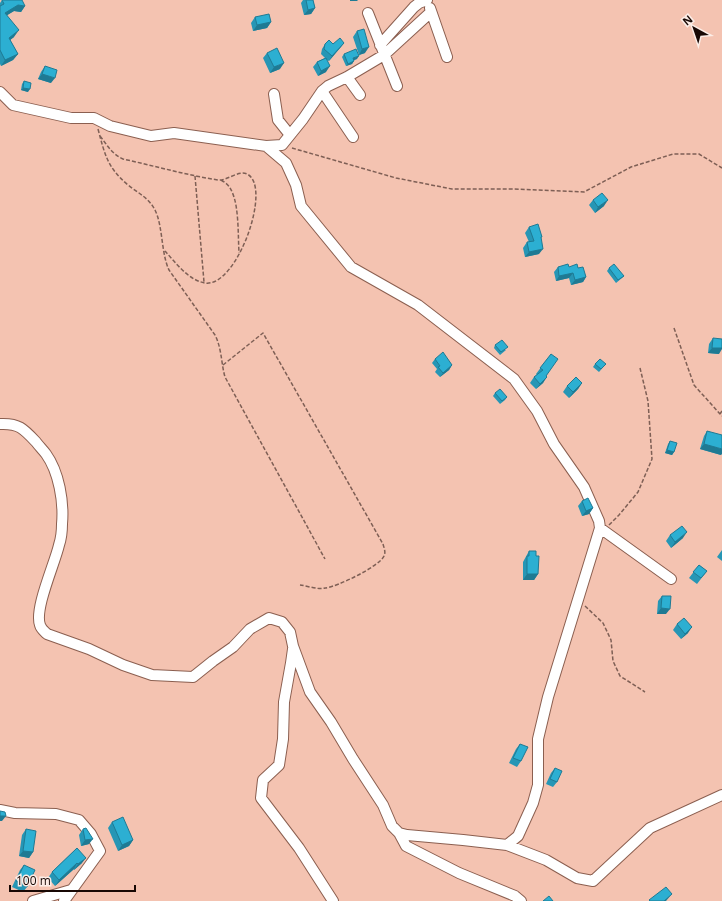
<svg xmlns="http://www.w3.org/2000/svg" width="722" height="901" font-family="'Open Sans',sans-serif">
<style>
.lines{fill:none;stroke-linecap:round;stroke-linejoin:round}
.minor-casing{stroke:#8b5f50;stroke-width:12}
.path{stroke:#7e5f55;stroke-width:1.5;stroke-dasharray:4 2;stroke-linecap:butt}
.minor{stroke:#fff;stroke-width:10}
.wall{fill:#2696b5}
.shaded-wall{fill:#1f7a93}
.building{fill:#2cafd2;stroke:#1f7a93}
</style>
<rect width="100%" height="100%" fill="#f4c3b1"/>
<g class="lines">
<defs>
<path id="minor" d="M430 8 447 57
M368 13 397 86
M380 45 414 7 419 3 427 0
M347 77 360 95
M322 91 353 137
M0 92 13 105 71 118H94L110 126 151 136 174 133 266 146 282 145 303 119 322 91 328 86 347 77 384 55 431 12
M274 94 278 120 290 135
M266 146 286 163 296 185 301 206 351 267 418 305 514 379 537 411 554 444 584 487 599 521 600 528 548 697 538 739V785L533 803 518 836 507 845
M0 424C19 423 24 429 36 442 39 446 43 450 46 454 59 472 64 502 62 524 62 531 61 539 59 545 55 563 34 609 40 625 41 629 44 631 47 634L89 649 123 665 152 675 193 677 213 661 233 647 250 629 269 618 282 622 290 632 293 646 310 692 331 722 353 759 383 805 392 826 399 833 406 846 459 873 515 896 521 901
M600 528 671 579
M293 649 291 663 284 702 283 739 279 765 263 780 261 798 299 848 333 901
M0 810 15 813 56 814 79 820 91 834 100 851 64 901
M399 833 407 835 463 840 507 845 546 860 577 878 593 881 650 828 722 795
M33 901 71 890"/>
</defs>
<!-- minor casing -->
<use href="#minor" class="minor-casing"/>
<!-- path -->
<path class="path" d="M98 129C105 155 107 167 128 185 138 193 149 198 155 210 163 226 161 253 169 270L215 335C222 349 221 363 225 377L325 559
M100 136C107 145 112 154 123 159 155 166 186 175 218 180 227 181 238 170 247 174 273 186 237 288 205 283 188 280 176 263 165 251
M292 148 396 178 452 189H513L584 192 631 167 673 154H699L722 168
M195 176 204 282
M221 180C226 183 230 186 232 192 239 206 238 236 239 253
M674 328 694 385 720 414
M223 365 263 333 383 544C384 548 386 552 384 556 380 566 337 587 325 588 318 590 308 586 300 585
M722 411 720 414 722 416
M609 525 619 515 638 492 652 459 648 401 640 368
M585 606 603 623 611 640 613 661 620 676 645 692"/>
<!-- minor -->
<use href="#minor" class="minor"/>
</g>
<!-- wall -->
<path class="wall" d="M2 0 25 6 21 12 14 11 7 15 14 37 10 40 18 54 13 60 1 66 0 64V3Z
M303 0H313L315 8 311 14 304 15 301 3Z
M255 17 271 22 267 28 253 31 251 23Z
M357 31 365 53 359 55 353 37Z
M344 43 340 48 329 61 327 60 326 72 318 76 313 67 317 62 325 58 321 54 322 49 325 44Z
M267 53 280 69 270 73 263 58Z
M344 54 357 59 354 60 352 64 346 66 342 57Z
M45 66 51 83 38 79 41 72Z
M24 81 28 92 21 90 22 84Z
M593 200 604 206 595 213 589 205Z
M529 227 541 239 539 254 525 257 523 248 527 242H529L525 233Z
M558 267H569L578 268 586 277 583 282 571 285 569 278 556 281 554 272Z
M609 268 624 276 622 278 616 283 607 271Z
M713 338 719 354 708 353 709 344Z
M495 345 506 350 500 355 494 348Z
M551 354 546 376 543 383 536 389 530 383 534 377 537 375 536 374Z
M435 359 452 365 449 370 440 377 435 372 437 369 432 363Z
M595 364H606L599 372 593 367Z
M582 383 578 389 569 398 563 392 567 386Z
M495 393 507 397 505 400 500 404 493 396Z
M707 431 721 455 700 449 704 436Z
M670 441 674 452 672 455 665 453 668 444Z
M582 501 593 508 589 514 582 516 578 506Z
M670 535 683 538 671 548 666 541Z
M722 550V561L717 557Z
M529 551 536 556 538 574 534 580H523V562Z
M699 565 707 571 697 584 689 578Z
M662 596 666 614H657L658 601Z
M677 624 688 633 681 639 673 630Z
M520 744 521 761 517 767 509 763 516 749Z
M555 768 557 782 553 787 546 784 551 773Z
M112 822 133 840 129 846 118 851 108 828Z
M26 829 33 852 29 858 19 856 22 835Z
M83 829 89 844 81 846 79 835Z
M77 848 82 863 74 870V869L55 886 48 878 52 872Z
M24 865 27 887 23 892 12 887 20 870Z"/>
<!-- shaded-wall -->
<path class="shaded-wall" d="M350 0H358L357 1H350Z
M18 5 25 6 21 12 14 11 1 19 5 13Z
M315 8 311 14 304 15 308 10Z
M271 22 267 28 253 31 257 25Z
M19 30 14 37 5 44 9 38Z
M344 43 340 48 329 61 332 56Z
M369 47 365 53 359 55 362 49Z
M18 54 13 60 1 66 5 60Z
M359 56 357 59 351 61 353 58Z
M354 61 352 64 346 66 348 64Z
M284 63 280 69 270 73 274 67Z
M330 66 326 72 318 76 321 71Z
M42 74 55 78 51 83 38 79Z
M23 88 30 89 28 92 21 90Z
M608 200 604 206 595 213 598 207Z
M543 249 539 254 525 257 529 252Z
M573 273 569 278 556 281 559 276Z
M586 277 583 282 571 285 575 280Z
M712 348H722V349L719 354 708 353Z
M452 365 449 370 440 377 443 373Z
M547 377 543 383 536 389 540 384Z
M582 383 578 389 569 398 573 392Z
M704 444 722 449V454L721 455 700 449Z
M667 450 674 452 672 455 665 453Z
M593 508 589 514 582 516 586 511Z
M687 532 683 538 671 548 675 542Z
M527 574H538L534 580H523Z
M661 608 670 609 666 614H657Z
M692 627 688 633 681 639 685 634Z
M0 816H6L2 821H0Z
M93 839 89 844 81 846 85 840Z
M133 840 129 846 118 851 122 845Z
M23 851 33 852 29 858 19 856Z
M86 858 82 863 74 870 78 864Z
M77 863 74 869 55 886 59 880Z
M672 894 666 901H664Z"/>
<!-- building -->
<path class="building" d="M2 0H22L25 6 18 5 5 13 19 30 9 38 18 54 5 60 0 50V6L4 4Z
M306 0H313L315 8 308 10Z
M269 14 271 22 257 25 255 17Z
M364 29 369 47 362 49 357 31Z
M340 38 344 43 332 56 324 49 325 44 329 40 333 44Z
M277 48 284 63 274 67 267 53Z
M356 49 359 56 353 58 354 61 348 64 344 54Z
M326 58 330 66 321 71 317 62Z
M45 66 57 70 55 78 42 74Z
M24 81 31 83 30 89 23 88Z
M602 193 608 200 598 207 593 200Z
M538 224 542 237H541L543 249 529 252 527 242 534 241 529 227Z
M568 264 569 267 577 264 578 268 583 267 586 277 575 280 573 273 559 276 558 267Z
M614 264 624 276 618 280 609 268Z
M713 338 722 339V348H712Z
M502 340 508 347 501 352 495 345Z
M443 352 452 365 443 373 438 367 440 366 435 359Z
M551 354 558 359 546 376 547 377 540 384 534 377 543 370 540 368Z
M600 359 606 364 601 369 595 364Z
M576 377 582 383 573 392 567 386Z
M500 389 507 397 502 401 495 393Z
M707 431 722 435V449L704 444Z
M670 441 677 443 674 452 667 450Z
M588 498 593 508 586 511 582 501Z
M682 526 687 532 675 542 670 535Z
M529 551H536V556H539L538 574H527V556H529Z
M699 565 707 571 701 578 693 572Z
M662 596H671L670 609 661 608Z
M684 618 692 627 685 634 677 624Z
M520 744 528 747 521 761 513 758Z
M555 768 562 771 557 782 550 779Z
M0 811 5 812 6 816H0Z
M123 817 133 840 122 845 112 822Z
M86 828 93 839 85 840 83 829Z
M26 829 36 831 33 852 23 851Z
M77 848 86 858 78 864 77 863 59 880 52 872Z
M24 865 35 870 27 887 16 881Z
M666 887 672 894 664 901H650L649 900Z
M549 896 553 901H543Z"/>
<!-- north arrow -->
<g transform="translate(694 28) rotate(320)" stroke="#fcede7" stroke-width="3" paint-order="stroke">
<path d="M0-3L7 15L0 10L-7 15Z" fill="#180804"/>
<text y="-6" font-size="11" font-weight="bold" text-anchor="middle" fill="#180804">N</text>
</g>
<!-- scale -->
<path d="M10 885v6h125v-6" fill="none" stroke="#180804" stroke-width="2"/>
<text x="16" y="885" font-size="12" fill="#180804" stroke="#fcede7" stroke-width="3" paint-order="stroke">100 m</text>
</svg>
